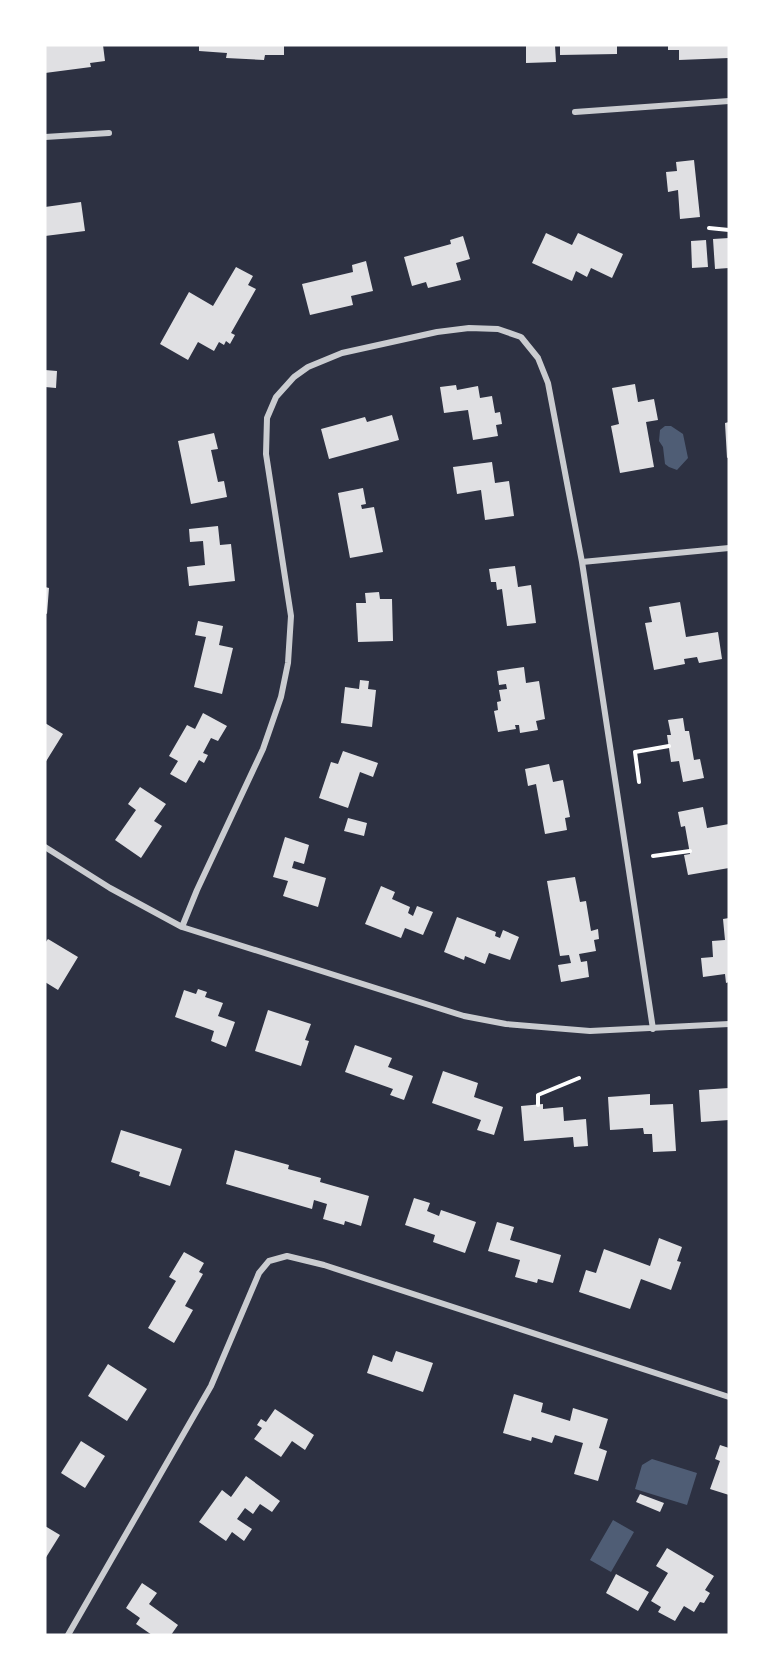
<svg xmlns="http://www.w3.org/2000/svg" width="774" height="1680" font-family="Arial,sans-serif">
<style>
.water{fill:#4f5d75}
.building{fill:#e0e0e3}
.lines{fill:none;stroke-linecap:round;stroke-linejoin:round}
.path{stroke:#fff;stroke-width:4}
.minor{stroke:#caccd0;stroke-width:6}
</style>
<rect width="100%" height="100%" fill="#2d3142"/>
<!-- water -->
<path class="water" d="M665 426H671L683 434 688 458 677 470 669 467 665 464 663 447 659 441 660 430Z
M652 1459 697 1473 687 1505 635 1489 642 1465Z
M613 1520 634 1532 611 1572 590 1560Z"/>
<!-- building -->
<path class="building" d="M45 45H103L105 61 90 63 91 67 45 73Z
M199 45H284V55H265L264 60 226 58 227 53 199 51Z
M526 45H555L556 62 526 63Z
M560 45H617V54L560 55Z
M668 45H729V58L679 60V50H668Z
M694 160 700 217 680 219 678 190 668 192 666 172 677 171 676 162Z
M81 202 85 231 45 236V207Z
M546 233 572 245 578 233 623 254 612 278 591 268 587 277 576 271 572 281 532 263Z
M463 236 470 259 456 263 461 280 428 288 426 282 412 286 404 257 451 244 450 240Z
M729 238V268L715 269 713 239Z
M706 240 708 267 692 268 691 241Z
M366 261 373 291 351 296 353 305 310 315 302 284 353 272 352 265Z
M236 267 253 276 248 285 256 289 231 333 235 335 230 344 226 341 224 345 219 342 214 351 198 342 188 360 160 344 189 292 213 306Z
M45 370 57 371 56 388 45 387Z
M635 384 638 402 654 399 658 420 646 422 654 467 620 473 611 426 619 424 612 388Z
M456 385 457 390 478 386 480 398 492 396 495 413 500 412 502 424 496 425 498 436 473 440 468 410 444 413 440 387Z
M392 415 399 440 329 459 321 429 365 417 367 422Z
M729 422V457L727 458 725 423Z
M214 433 218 449 211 450 218 482 224 481 227 497 191 504 178 441Z
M492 462 495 483 509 481 514 516 485 520 481 490 457 494 453 467Z
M363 488 366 504 361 505 362 509 374 507 383 552 350 558 338 493Z
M218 526 220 545 231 544 235 581 189 586 187 567 205 565 203 541 190 542 189 529Z
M515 566 518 587 531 585 536 623 507 626 502 589 497 590 496 582H491L489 569Z
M45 587 49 588 47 614 45 613Z
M379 592 380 599H392L393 641 358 642 356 603H366L365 593Z
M680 602 686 637 718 632 722 659 699 663 697 657 684 659 685 664 654 670 645 623 652 622 649 607Z
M198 621 223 626 219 645 233 648 222 694 194 687 206 637 195 635Z
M524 667 526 683 539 681 545 719 536 721 538 730 520 733 519 725H515L516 729 498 732 494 711 498 710 497 702 501 701 499 690 507 689 506 684 499 685 497 671Z
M360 680 369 681 368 689 376 690 372 727 341 723 345 687 359 689Z
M203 713 227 726 218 741 211 738 203 753 208 755 204 763 199 760 186 783 170 774 178 761 169 756 187 725 195 729Z
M683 718 685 731H689L694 760 700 759 704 778 683 782 679 761 671 762 667 735H671L668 720Z
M45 723 63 734 45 763Z
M343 751 378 763 373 777 360 772 348 808 319 798 331 762 338 764Z
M549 764 553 782 563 780 570 817 565 818 567 830 545 834 536 784 528 786 525 769Z
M140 787 166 804 154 821 162 826 141 858 115 840 136 810 128 804Z
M703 807 707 828 729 824V868L688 875 684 855 690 854 685 826 681 827 678 812Z
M348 818 367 823 364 836 344 831Z
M285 837 309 845 304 864 294 861 292 868 326 878 318 907 283 896 288 881 273 877Z
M575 877 580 902 586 901 591 931 598 929 599 939 594 940 596 951 579 954 581 962 587 961 589 977 561 982 558 965 571 963 569 955 560 956 547 881Z
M381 886 395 892 392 899 410 907 408 913 413 916 417 906 433 912 423 935 405 928 401 938 365 924Z
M457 917 496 932 495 936 500 938 503 930 519 937 510 960 489 953 485 964 465 956 464 960 444 952Z
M729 918V982L726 983 725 974 703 977 701 958 713 957 712 941 725 940 723 919Z
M48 939 78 957 58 990 45 982V943Z
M198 989 207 992 205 997 223 1003 218 1016 235 1022 226 1047 211 1041 214 1031 175 1017 184 990 196 994Z
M268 1010 311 1024 305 1040 309 1041 301 1066 255 1051Z
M355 1045 392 1058 388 1067 413 1076 404 1100 390 1095 393 1089 345 1072Z
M443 1071 478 1083 474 1097 503 1107 494 1135 477 1130 481 1120 432 1103Z
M729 1088V1120L701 1122 699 1090Z
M650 1094V1105L673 1104 676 1151 653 1152 652 1134H644L643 1128 610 1130 608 1097Z
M543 1104V1109L563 1107 564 1121 586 1119 588 1146 574 1147 573 1137 524 1141 521 1106Z
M121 1130 182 1149 170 1186 139 1176 140 1172 111 1162Z
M235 1150 289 1165 288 1169 321 1178 320 1182 369 1196 361 1226 345 1221 344 1225 323 1219 327 1204 314 1200 312 1209 226 1184Z
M414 1198 430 1203 427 1211 439 1216 441 1210 476 1222 465 1253 433 1242 435 1235 405 1225Z
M497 1222 514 1227 510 1240 561 1255 553 1283 538 1279 537 1283 515 1277 520 1260 488 1251Z
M659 1238 682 1247 677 1261 681 1262 671 1290 641 1279 630 1309 579 1292 586 1270 596 1273 604 1249 650 1266Z
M184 1252 204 1263 199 1272 203 1274 185 1306 193 1310 174 1343 148 1328 176 1281 169 1277Z
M396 1351 433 1363 423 1392 367 1373 373 1355 392 1362Z
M108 1364 147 1389 127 1421 88 1396Z
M514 1394 543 1403 541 1412 570 1421 573 1408 608 1419 599 1448 607 1451 598 1481 574 1474 583 1443 555 1435 552 1443 532 1437 531 1441 503 1433Z
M275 1409 314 1435 305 1450 292 1441 281 1457 254 1439 262 1428 257 1425 261 1419 266 1422Z
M81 1441 105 1456 85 1488 61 1473Z
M720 1445 729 1448V1495L710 1489 720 1461 715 1459Z
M246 1476 280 1501 272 1512 260 1504 253 1514 245 1508 237 1519 252 1529 244 1541 232 1532 226 1541 199 1522 222 1490 231 1497Z
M640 1494 664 1503 660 1512 636 1502Z
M45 1526 60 1535 45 1559Z
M667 1548 714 1576 705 1590 710 1593 704 1603 700 1602 694 1612 684 1606 675 1621 658 1612 661 1607 651 1601 668 1573 656 1566Z
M616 1574 649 1592 638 1611 606 1593Z
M142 1583 157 1593 149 1604 178 1625 171 1635H152L136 1624 140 1618 126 1608Z"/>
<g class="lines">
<!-- path -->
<path class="path" d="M709 228 729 230
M639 782 635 752 669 746
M653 856 690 851
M538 1105V1095L579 1078"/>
<!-- minor -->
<path class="minor" d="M575 112 729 101
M45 137 109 133
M582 562 729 548
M45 847 110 888 182 927 464 1016 506 1024 590 1031 729 1024
M182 927 197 890 263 749 281 697 288 663 291 616 266 454 267 418 276 397 294 377 308 367 342 353 437 332 469 328 498 329 521 337 538 358 548 383 582 562 653 1029
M68 1635 211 1386 259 1273 269 1261 287 1256 324 1265 729 1397"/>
</g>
<!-- border -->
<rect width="774" height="1680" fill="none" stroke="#ffffff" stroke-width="93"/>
</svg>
